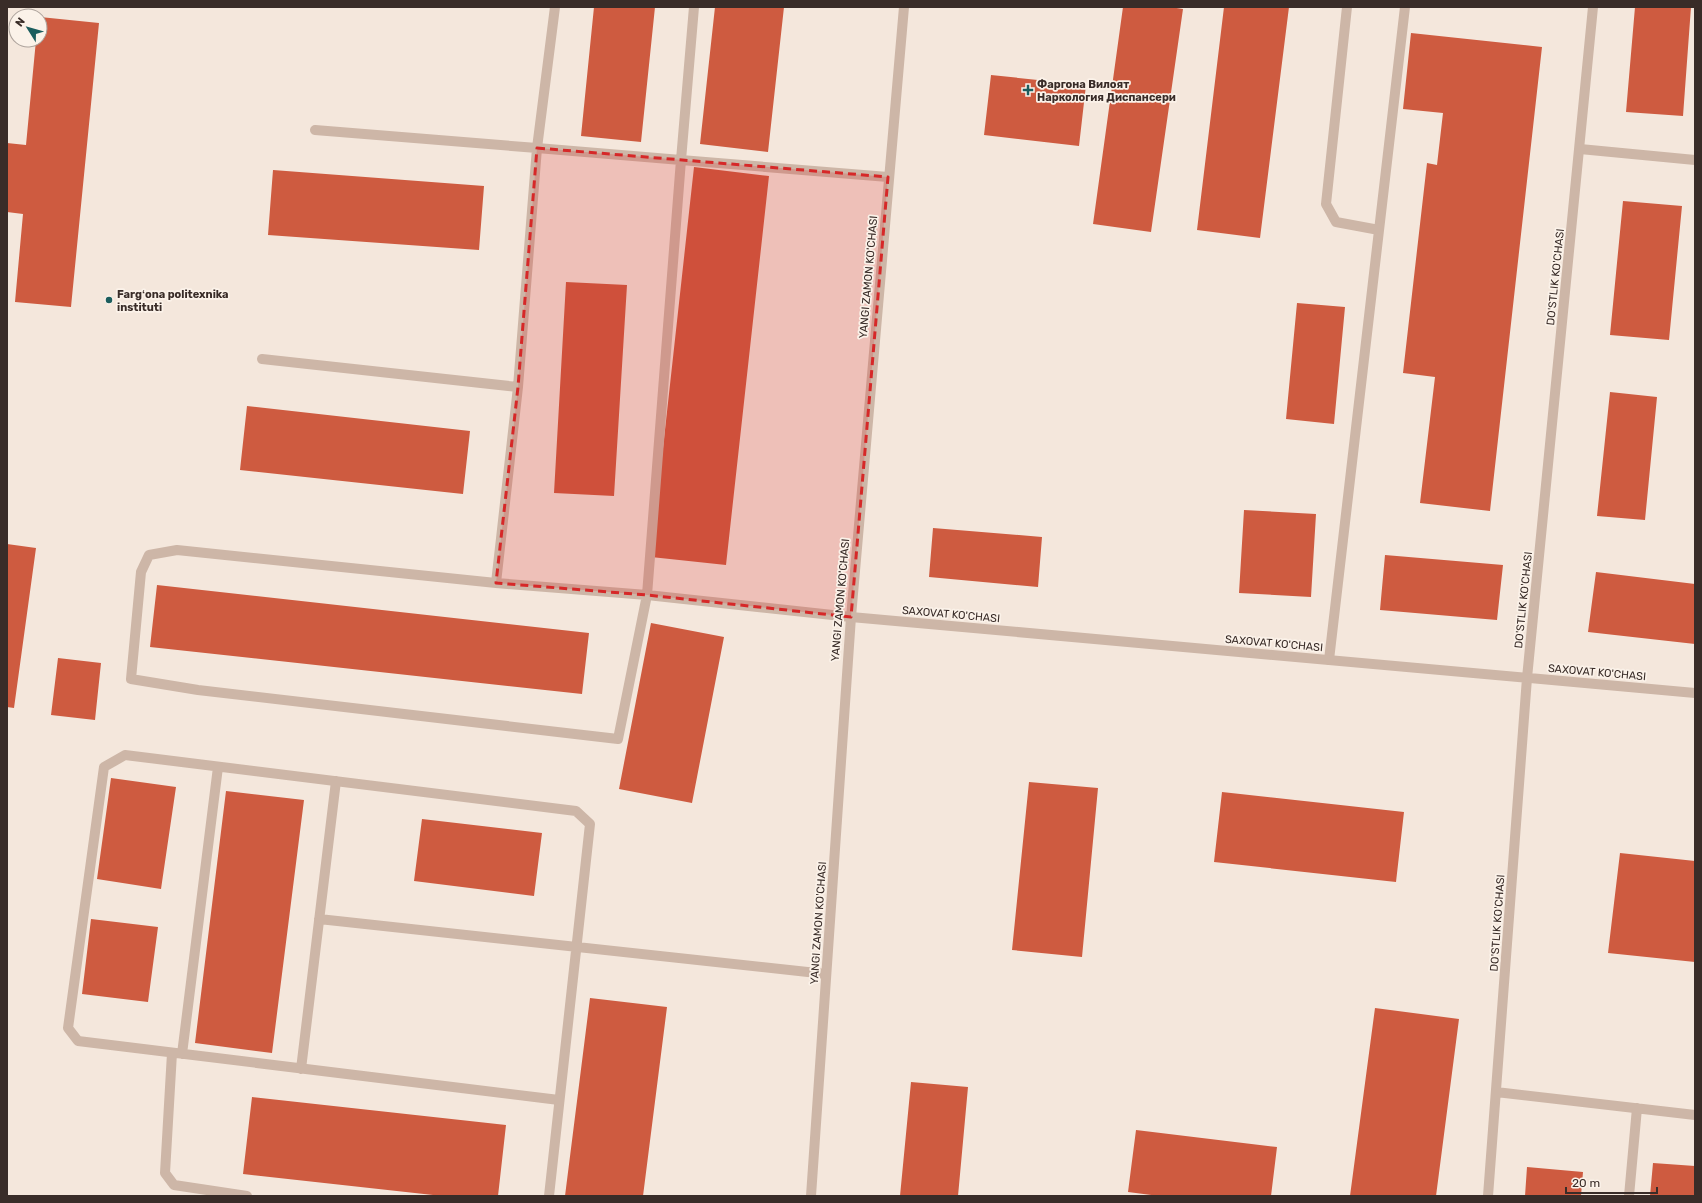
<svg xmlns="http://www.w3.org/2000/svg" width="1702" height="1203" font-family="Rubik,sans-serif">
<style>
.building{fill:#ce5b40}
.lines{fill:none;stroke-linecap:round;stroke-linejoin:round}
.service{stroke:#cdb6a7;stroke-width:10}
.minor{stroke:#cdb6a7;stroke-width:10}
.tertiary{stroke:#cdb6a7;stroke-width:10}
.marked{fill:#d62828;fill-opacity:0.2;stroke:#d62828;stroke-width:3;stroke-dasharray:8 5;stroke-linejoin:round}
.poi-dot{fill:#1b5d5d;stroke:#fbf2e9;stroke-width:1.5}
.labels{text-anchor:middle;stroke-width:3.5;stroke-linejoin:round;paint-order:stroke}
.poi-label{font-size:11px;font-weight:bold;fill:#392c28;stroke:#fbf2e9;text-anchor:start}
.street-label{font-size:11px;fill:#392c28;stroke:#fbf2e9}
</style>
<rect width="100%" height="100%" fill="#f4e7dc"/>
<!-- building -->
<path class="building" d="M594 7H655L641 142 581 136Z
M715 7H784L768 152 700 144Z
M1123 7H1170L1183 9 1151 232 1093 224Z
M1224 7H1289L1260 238 1197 230Z
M1635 7H1691L1683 116 1626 112Z
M40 17 99 23 71 307 15 302 23 214 7 212V143L26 145 36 40H40Z
M1411 33 1542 47 1490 511 1420 503 1435 377 1403 373 1427 163 1437 165 1443 113 1403 109Z
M991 75 1086 85 1079 146 984 135Z
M694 167 769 176 726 565 651 557Z
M273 170 484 186 479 250 268 235Z
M1623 201 1682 206 1669 340 1610 335Z
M566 282 627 285 614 496 554 493Z
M1297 303 1345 307 1334 424 1286 419Z
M1610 392 1657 397 1645 520 1597 516Z
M247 406 470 431 463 494 240 470Z
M1244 510 1316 514 1311 597 1239 593Z
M933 528 1042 537 1038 587 929 577Z
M7 544 36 548 14 708 7 707Z
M1385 555 1503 565 1497 620 1380 610Z
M1596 572 1695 584V644L1588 632Z
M157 585 589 633 582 694 150 647Z
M651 623 724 637 692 803 619 789Z
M58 658 101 663 95 720 51 715Z
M111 778 176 787 161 889 97 879Z
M1029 782 1098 788 1082 957 1012 950Z
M226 791 304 800 272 1053 195 1043Z
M1222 792 1404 812 1396 882 1214 862Z
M422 819 542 833 534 896 414 881Z
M1620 853 1695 861V962L1608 953Z
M91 919 158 927 148 1002 82 994Z
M590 998 667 1007 643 1196H565Z
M1375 1008 1459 1019 1436 1196H1350Z
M911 1082 968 1087 958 1196H900Z
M252 1097 506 1125 498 1196H442L243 1174Z
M1136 1130 1277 1147 1271 1196H1159L1128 1192Z
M1653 1163 1695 1166V1196H1650Z
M1527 1167 1583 1172 1581 1196H1525Z"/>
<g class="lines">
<!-- service -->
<path class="service" d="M1347 7 1326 204 1336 222 1379 230
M1580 149 1695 160
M1329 660 1405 7
M319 919 826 974
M172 1053 165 1173 174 1185 247 1196
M182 1054 218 767
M301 1069 336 781
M549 1196 590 824 576 811 125 755 104 767 68 1028 78 1041 559 1100"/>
<!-- minor -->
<path class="minor" d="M694 7 681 160 888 177
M315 130 537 148 555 7
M262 359 518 387 537 148 681 160 647 595 496 583 177 550 149 555 141 572 131 679 198 690 618 739 647 595 851 617 1695 693
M496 583 518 387
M1496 1092 1695 1115
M1488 1196 1527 678 1593 7
M1629 1196 1637 1108"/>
<!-- tertiary -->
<path class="tertiary" d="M811 1196 851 617 904 7"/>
</g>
<!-- marked area -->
<path class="marked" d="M537 148 888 177 851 617 647 595 496 583 518 387Z"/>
<!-- markers -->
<g class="poi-dot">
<path d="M1026 84h4v4h4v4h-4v4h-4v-4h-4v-4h4z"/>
<circle cx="109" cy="300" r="4"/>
</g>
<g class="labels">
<!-- poi labels -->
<g class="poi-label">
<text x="1037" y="88">Фаргона Вилоят<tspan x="1037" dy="13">Наркология Диспансери</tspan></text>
<text x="117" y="298">Fargʻona politexnika<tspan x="117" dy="13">instituti</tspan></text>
</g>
<!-- street labels -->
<g class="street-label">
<text transform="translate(868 277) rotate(-85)" y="4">YANGI ZAMON KO'CHASI</text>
<text transform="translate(1555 277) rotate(-84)" y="4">DO'STLIK KO'CHASI</text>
<text transform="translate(840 600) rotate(-85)" y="4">YANGI ZAMON KO'CHASI</text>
<text transform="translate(1523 600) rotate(-84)" y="4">DO'STLIK KO'CHASI</text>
<text transform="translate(951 614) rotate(5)" y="4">SAXOVAT KO'CHASI</text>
<text transform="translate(1274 643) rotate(5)" y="4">SAXOVAT KO'CHASI</text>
<text transform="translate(1597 672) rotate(5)" y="4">SAXOVAT KO'CHASI</text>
<text transform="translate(818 923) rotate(-86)" y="4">YANGI ZAMON KO'CHASI</text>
<text transform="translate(1497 923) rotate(-86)" y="4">DO'STLIK KO'CHASI</text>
</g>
</g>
<!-- border -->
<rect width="1702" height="1203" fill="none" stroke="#392c28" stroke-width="16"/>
<!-- north arrow -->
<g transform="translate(28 28) rotate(307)"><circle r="19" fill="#fbf2e9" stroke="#ada39c"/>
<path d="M0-3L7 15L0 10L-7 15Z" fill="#1b5d5d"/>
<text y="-6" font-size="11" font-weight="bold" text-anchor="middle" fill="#392c28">N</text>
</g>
<!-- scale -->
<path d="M1566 1187v6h91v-6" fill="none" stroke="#392c28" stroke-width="2"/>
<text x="1572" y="1187" font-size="12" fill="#392c28" stroke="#fbf2e9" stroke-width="3" paint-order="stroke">20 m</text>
</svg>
